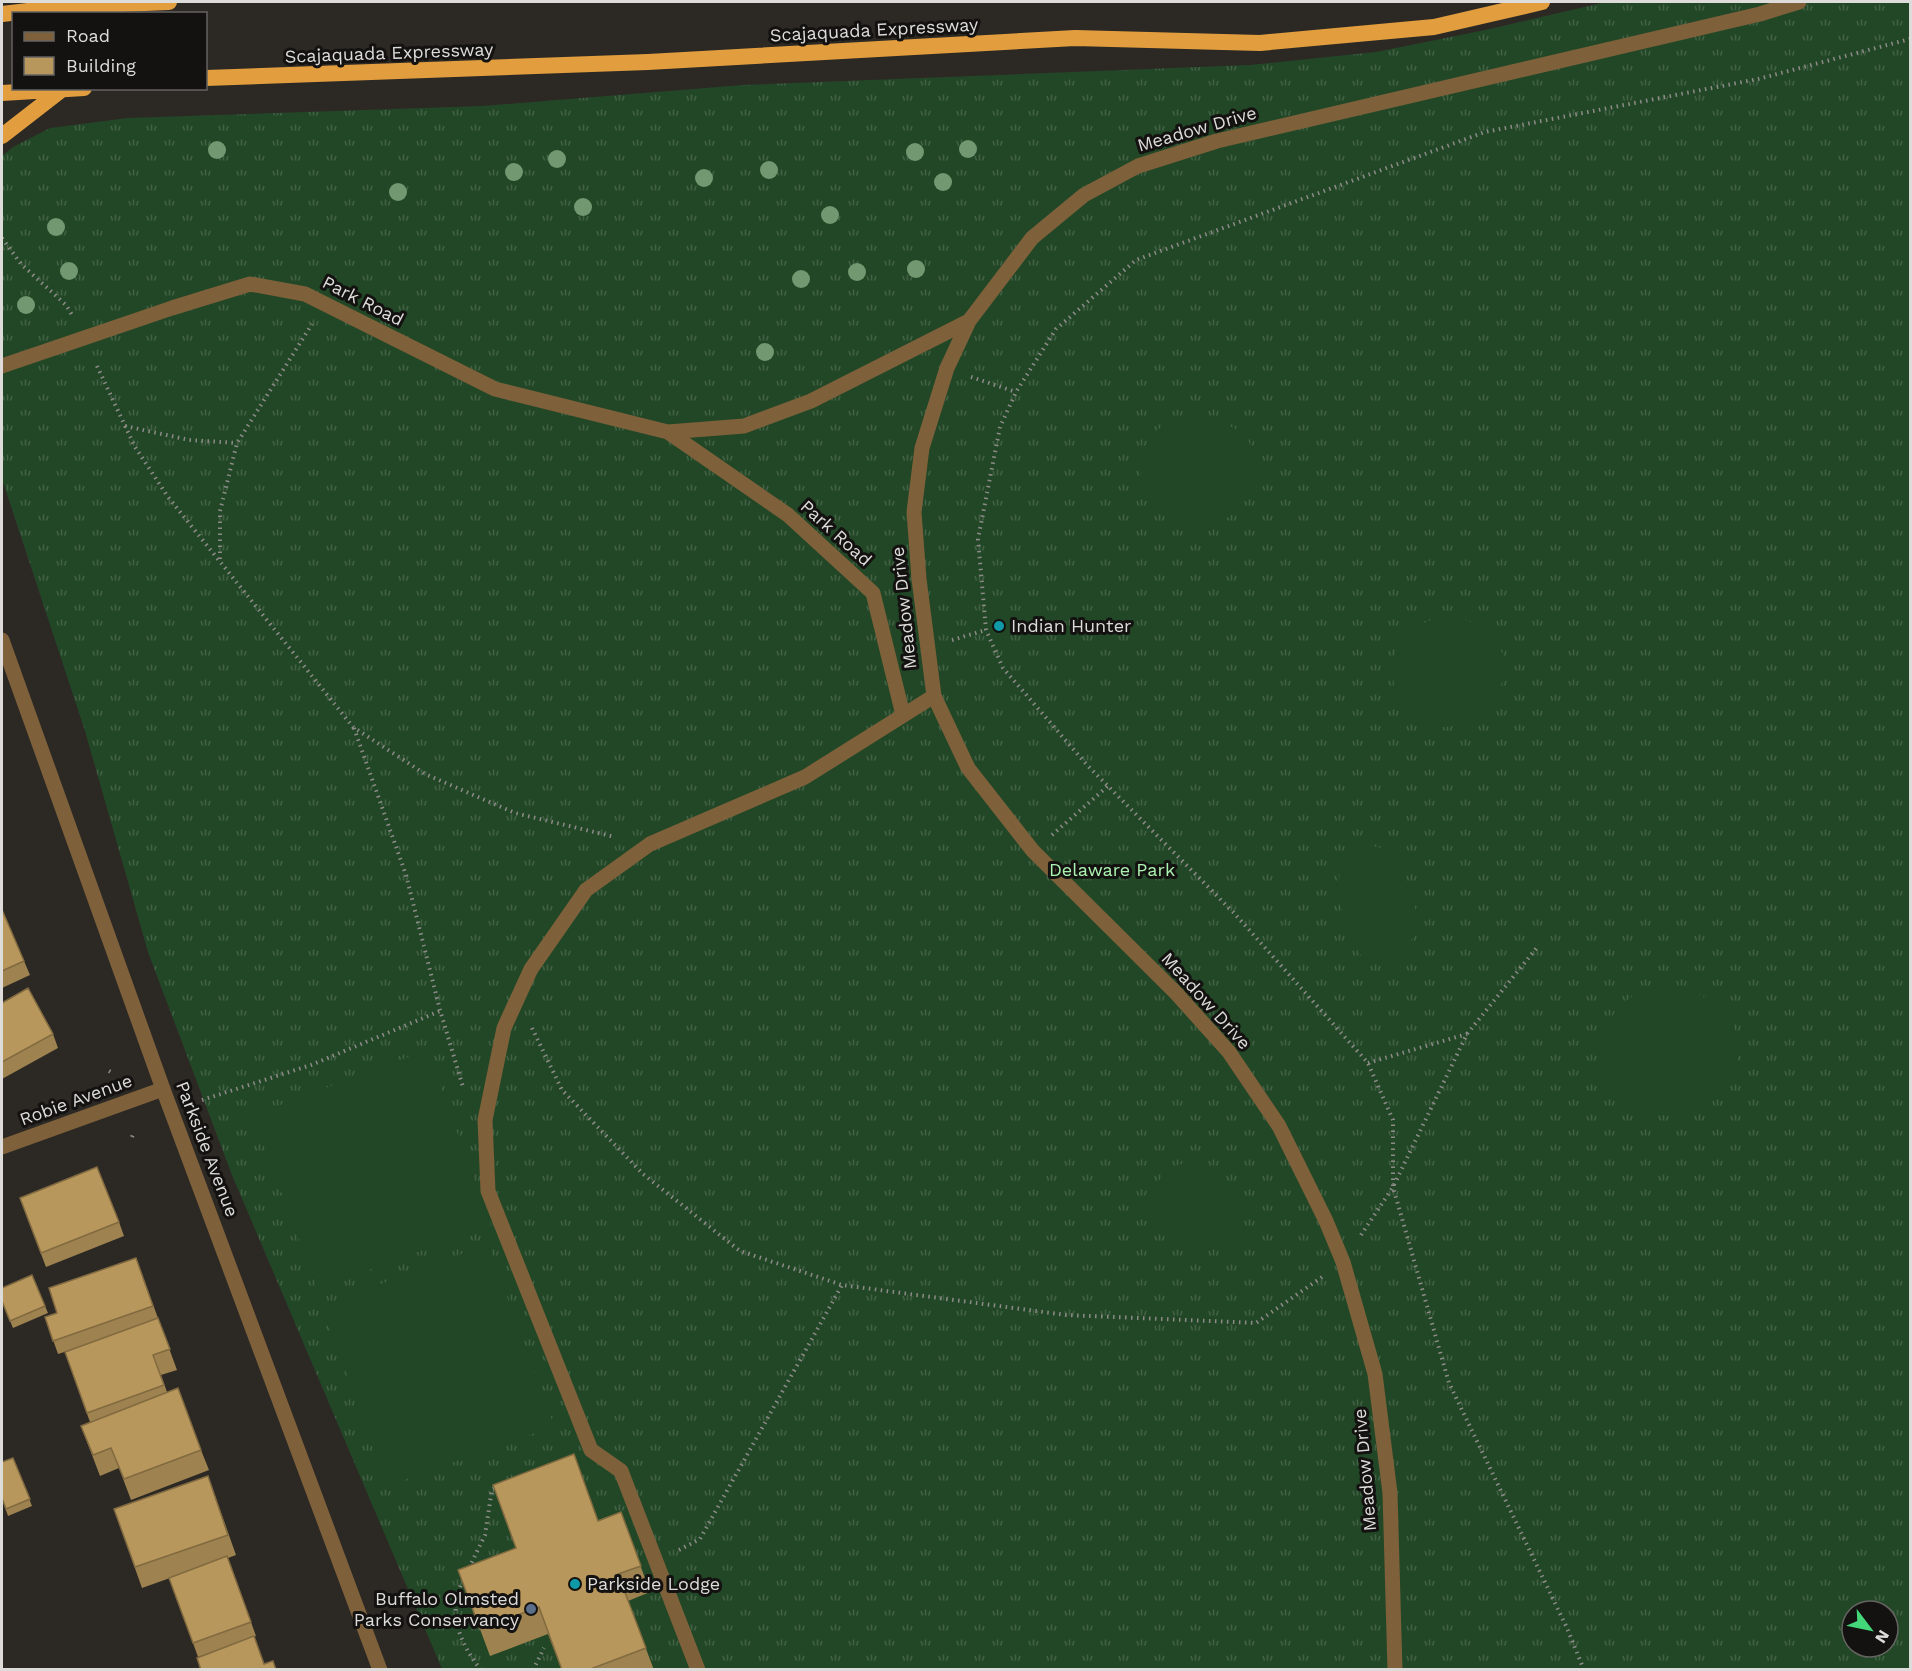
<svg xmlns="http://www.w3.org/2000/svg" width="1912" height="1671" font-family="'Work Sans',sans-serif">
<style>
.grass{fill:url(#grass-tufts);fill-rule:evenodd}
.garden{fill:#224726}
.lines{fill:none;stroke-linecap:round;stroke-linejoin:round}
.path{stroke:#8d8b88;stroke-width:4;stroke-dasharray:1.5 4.5;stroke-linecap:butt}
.service{stroke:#7e603a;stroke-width:15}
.minor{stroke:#7e603a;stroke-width:15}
.tertiary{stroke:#7e603a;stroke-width:15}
.trunk{stroke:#e29e3e;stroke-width:16}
.tree{fill:#729871}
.wall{fill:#9e824f}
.building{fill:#b8975c;stroke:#816a40;stroke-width:1.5}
.culture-dot{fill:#0f9aa8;stroke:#131210;stroke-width:2}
.service-dot{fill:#5c6f8a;stroke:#131210;stroke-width:2}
.labels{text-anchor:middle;stroke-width:6;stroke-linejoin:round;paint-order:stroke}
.street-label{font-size:18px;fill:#dedcda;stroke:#131210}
.poi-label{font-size:18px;fill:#dedcda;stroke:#131210;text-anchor:start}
.park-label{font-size:18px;fill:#abf3b0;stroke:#131210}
</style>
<defs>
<pattern id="grass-tufts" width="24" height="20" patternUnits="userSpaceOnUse" patternTransform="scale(1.5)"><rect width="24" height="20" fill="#224726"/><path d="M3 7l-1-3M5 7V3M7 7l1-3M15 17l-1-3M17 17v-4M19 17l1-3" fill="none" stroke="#426145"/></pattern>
</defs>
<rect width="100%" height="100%" fill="#2c2925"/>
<!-- grass -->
<path class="grass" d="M1606 2H1910V1669H442L232 1175 148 952 85 731 2 479V156L13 147 50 128 128 118 482 106 743 85 1250 65 1376 52 1490 29ZM1852 1611H1888V1647H1852Z"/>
<!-- garden -->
<path class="garden" d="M1194 419C1211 420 1233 423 1245 437 1267 462 1251 512 1219 521 1174 534 1127 499 1144 451 1148 439 1156 429 1167 424 1175 420 1186 420 1194 419Z
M1456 616C1485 626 1513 647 1502 682 1499 691 1496 700 1489 706 1401 784 1341 621 1456 616Z
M1372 846C1407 852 1400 867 1409 894 1412 902 1418 912 1418 920 1417 945 1383 978 1360 954 1353 946 1351 934 1348 924 1346 916 1342 910 1339 903 1330 879 1349 852 1372 846Z
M1671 988C1754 996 1762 1086 1686 1109 1677 1112 1667 1116 1659 1115 1587 1110 1584 1012 1644 991 1652 988 1663 989 1671 988Z
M427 1050 491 1225 317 1289 253 1115Z
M1181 1164C1192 1166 1202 1167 1211 1174 1229 1186 1262 1231 1229 1245 1205 1256 1165 1240 1154 1215 1144 1195 1162 1170 1181 1164Z
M488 1244 554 1426 387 1486 322 1306Z"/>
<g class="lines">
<!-- path -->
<path class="path" d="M2 238 21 264 66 305 72 315
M97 366 135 447 168 497 353 727 425 774 515 813 615 837
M971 377 1016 392
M125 426 189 440 237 443
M220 559V511L237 443 312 324
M952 640 986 630
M354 728 406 875 440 1010 463 1087
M1052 835 1108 786
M532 1028 562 1090 643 1174 740 1251 842 1285 1066 1315 1256 1323 1322 1277
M1368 1063 1467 1034
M109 1071 114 1074
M202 1100 311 1065 440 1011
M132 1137 134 1132
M1361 1235 1393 1187 1467 1034 1539 945
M679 1550 700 1539 842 1285
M469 1568 485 1535 492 1489 497 1487
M463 1580C447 1613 459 1642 481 1670
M533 1670 544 1648
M1584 1670 1567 1628 1449 1383 1393 1187V1120L1368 1063 1234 913 1087 765 1003 668 986 630 978 539 1000 427 1016 392 1056 329 1136 260 1485 132 1758 79 1910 39"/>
<!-- service -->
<path class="service" d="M698 1670 621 1471 591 1450 488 1191 485 1120 504 1028 531 969 586 890 650 844 805 777 934 696"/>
<!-- minor -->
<path class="minor" d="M2 366 172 308 250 284 305 294 495 389 668 432 788 515 873 593 903 715
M668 432 744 426 811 401 969 321
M2 1147 163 1089
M1395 1670 1390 1493 1375 1374 1343 1262 1326 1221 1279 1126 1229 1052 1176 993 1033 851 968 768 934 696 919 579 914 512 922 448 947 368 969 321 1032 238 1084 195 1138 166 1217 141 1760 14 1799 2"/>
<!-- tertiary -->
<path class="tertiary" d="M2 640 163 1089 380 1670"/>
<!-- trunk -->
<path class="trunk" d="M2 14 71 6 169 2
M206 78 648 62 1075 38 1260 43 1434 27 1542 2
M2 93 84 88
M2 136 60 91"/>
</g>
<!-- trees -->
<g class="tree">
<circle cx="968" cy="149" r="9"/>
<circle cx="217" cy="150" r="9"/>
<circle cx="915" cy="152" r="9"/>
<circle cx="557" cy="159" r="9"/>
<circle cx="769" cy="170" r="9"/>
<circle cx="514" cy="172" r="9"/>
<circle cx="704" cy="178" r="9"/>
<circle cx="943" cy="182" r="9"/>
<circle cx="398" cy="192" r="9"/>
<circle cx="583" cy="207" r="9"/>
<circle cx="830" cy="215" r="9"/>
<circle cx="56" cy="227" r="9"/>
<circle cx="916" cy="269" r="9"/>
<circle cx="69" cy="271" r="9"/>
<circle cx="857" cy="272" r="9"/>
<circle cx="801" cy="279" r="9"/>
<circle cx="26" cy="305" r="9"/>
<circle cx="765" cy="352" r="9"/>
</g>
<!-- wall -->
<path class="wall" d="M2 913 24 961 30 975 2 988Z
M2 1003 53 1034 58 1048 2 1079Z
M25 1212 119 1222 124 1236 46 1267Z
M136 1258 177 1370 161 1375 167 1392 201 1450 209 1470 131 1500 119 1468 100 1476 81 1426 90 1422 65 1352 77 1348 58 1354 45 1317 57 1313Z
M2 1288 45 1306 48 1313 13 1328 2 1302Z
M13 1458 32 1506 8 1516 2 1499Z
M208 1476 236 1555 228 1558 256 1636 198 1657 170 1578 142 1588 114 1509Z
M621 1512 650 1592 628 1601 654 1670H562L548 1634 490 1656 458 1570Z"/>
<!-- building -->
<path class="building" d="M3 912 24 961 2 971V913Z
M28 988 53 1034 2 1062V1003Z
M97 1167 119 1222 41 1253 20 1198Z
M136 1258 153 1306 53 1341 45 1317 57 1313 49 1288Z
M32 1275 45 1306 10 1321 2 1301V1288Z
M158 1318 170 1349 153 1355 164 1385 87 1413 65 1352Z
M178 1388 201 1450 124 1479 111 1448 93 1455 81 1426Z
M574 1454 598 1521 621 1512 641 1566 618 1574 646 1648 588 1670H562L539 1607 480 1629 458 1570 516 1548 493 1485Z
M13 1458 30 1499 6 1509 2 1498V1462Z
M208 1476 228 1535 135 1567 114 1509Z
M227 1556 251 1622 193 1643 169 1578Z
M254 1636 264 1664 273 1661 276 1670H201L197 1658Z"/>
<!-- markers -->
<g class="culture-dot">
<circle cx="999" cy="626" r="6"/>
<circle cx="575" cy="1584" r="6"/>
</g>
<circle class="service-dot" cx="531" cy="1609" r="6"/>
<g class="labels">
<!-- street labels -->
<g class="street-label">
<text transform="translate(874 30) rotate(-3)" y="6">Scajaquada Expressway</text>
<text transform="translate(389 53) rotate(-2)" y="6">Scajaquada Expressway</text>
<text transform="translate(1197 129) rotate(-16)" y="6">Meadow Drive</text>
<text transform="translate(363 301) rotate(27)" y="6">Park Road</text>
<text transform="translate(836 533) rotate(42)" y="6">Park Road</text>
<text transform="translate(904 608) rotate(-96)" y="6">Meadow Drive</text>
<text transform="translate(1206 1001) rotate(48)" y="6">Meadow Drive</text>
<text transform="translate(76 1100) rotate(-20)" y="6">Robie Avenue</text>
<text transform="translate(207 1149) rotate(69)" y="6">Parkside Avenue</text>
<text transform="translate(1365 1470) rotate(-95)" y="6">Meadow Drive</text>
</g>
<!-- poi labels -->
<g class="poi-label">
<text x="1011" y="632">Indian Hunter</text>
<text x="587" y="1590">Parkside Lodge</text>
<text x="519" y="1605" text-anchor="end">Buffalo Olmsted<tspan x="519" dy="21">Parks Conservancy</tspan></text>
</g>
<!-- park labels -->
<g class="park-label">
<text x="1112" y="876">Delaware Park</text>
</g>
</g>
<!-- border -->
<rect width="1912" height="1671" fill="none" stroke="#dedcda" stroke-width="6"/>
<!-- legend -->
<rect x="12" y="12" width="195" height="78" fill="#131210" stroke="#646361" stroke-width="1.5"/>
<rect x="24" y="32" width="30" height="9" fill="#7e603a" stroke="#646361" stroke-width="1.5"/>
<text x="66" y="42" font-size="18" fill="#dedcda">Road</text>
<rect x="24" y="57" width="30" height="18" fill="#b8975c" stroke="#646361" stroke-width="1.5"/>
<text x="66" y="72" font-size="18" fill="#dedcda">Building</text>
<!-- north arrow -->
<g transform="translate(1870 1629) rotate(122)"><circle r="28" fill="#131210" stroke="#646361" stroke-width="1.5"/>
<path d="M0-4.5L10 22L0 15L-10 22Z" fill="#44d77a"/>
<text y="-9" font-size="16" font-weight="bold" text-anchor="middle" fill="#dedcda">N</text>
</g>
</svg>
